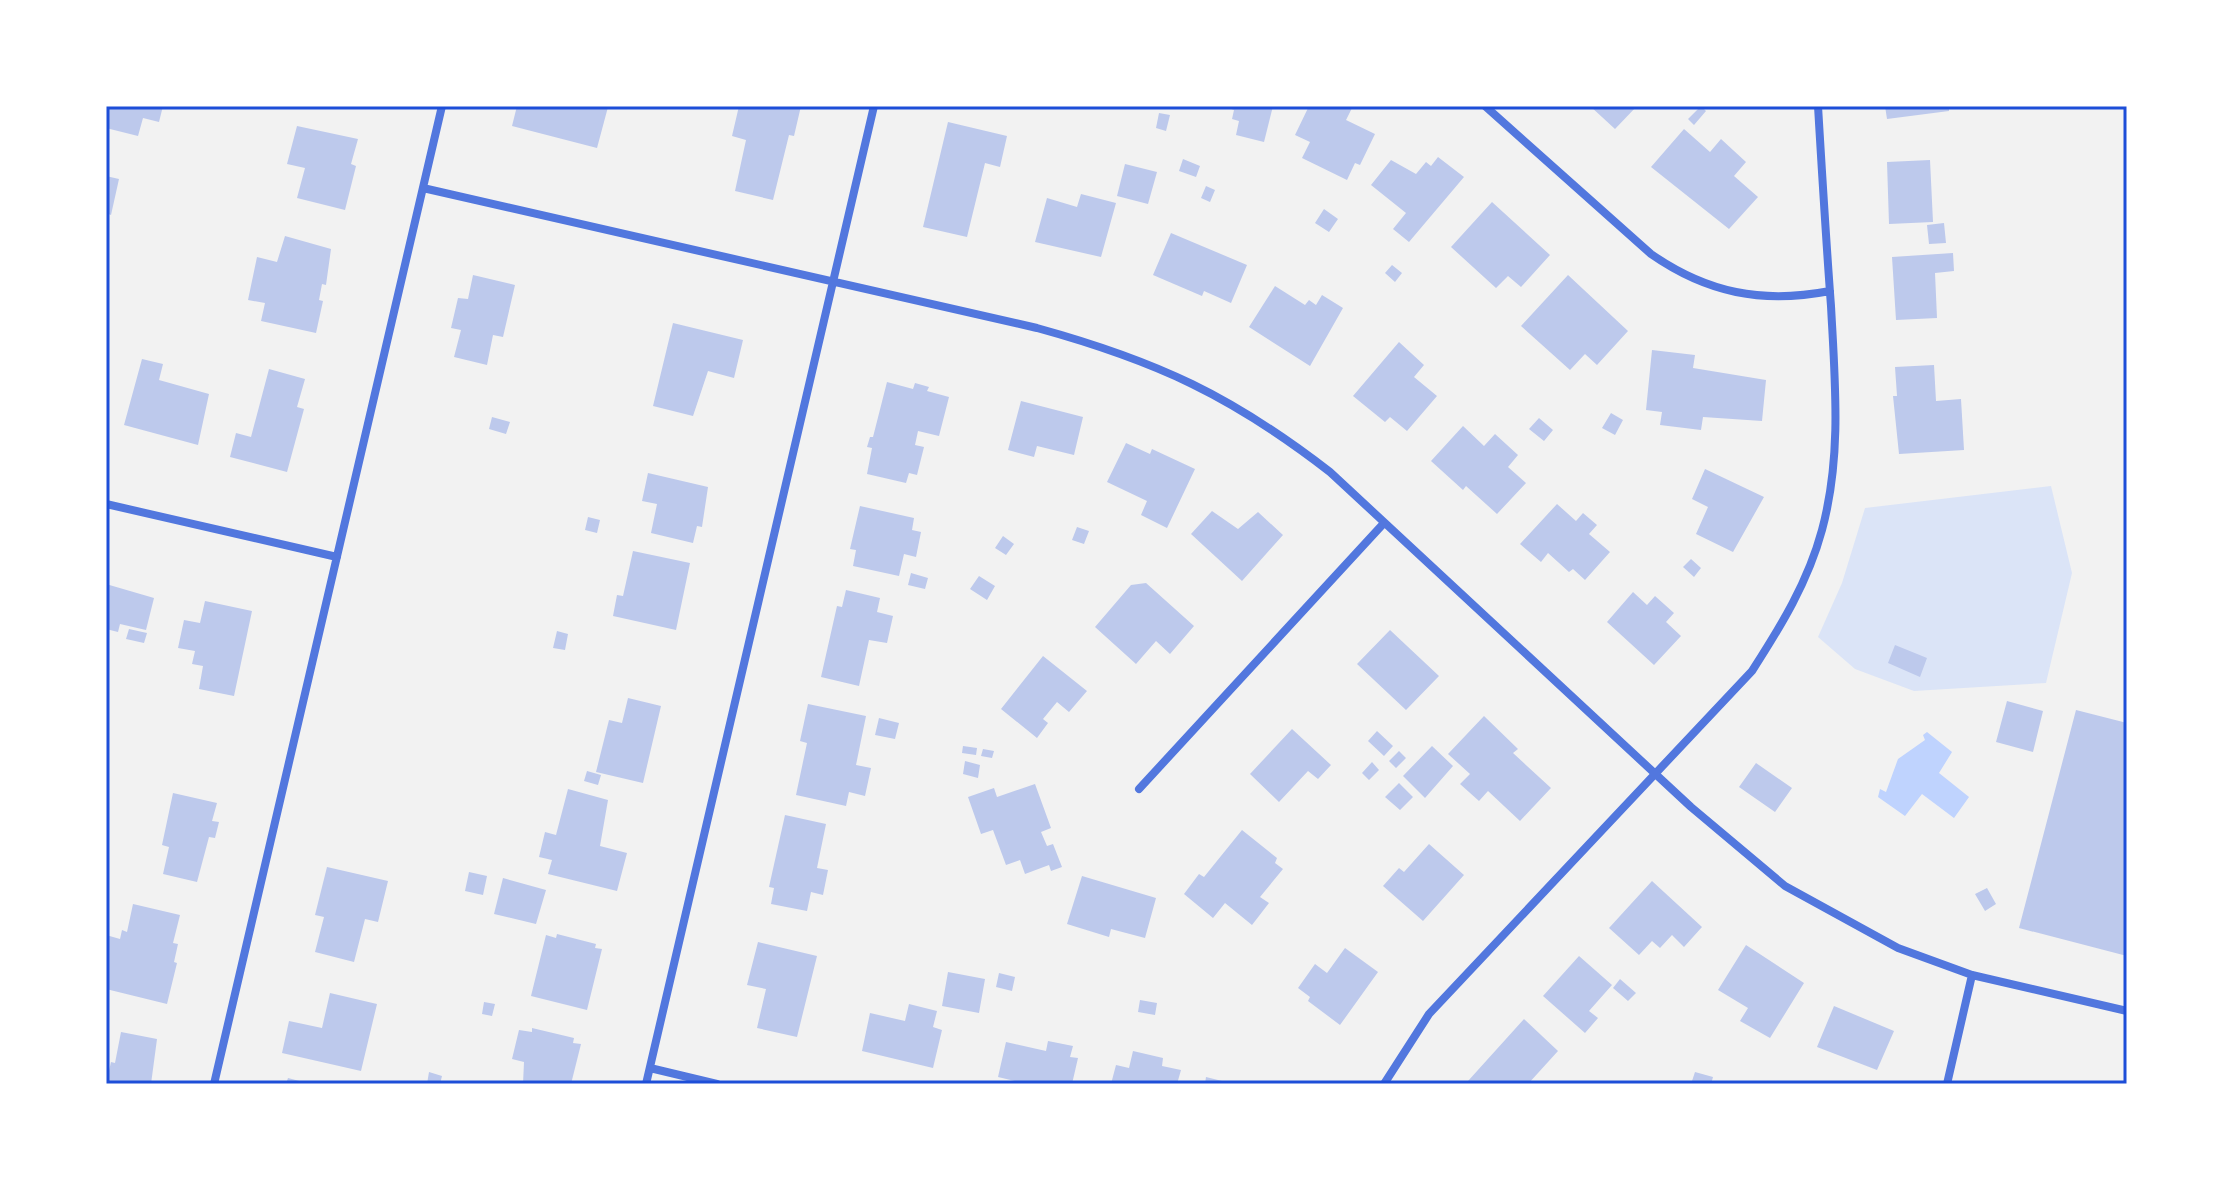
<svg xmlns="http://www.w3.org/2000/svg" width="2233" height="1190" font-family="'Source Serif 4',serif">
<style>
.green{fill:#dbe4f7}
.water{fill:#bfd3fe}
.building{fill:#bdc9ec}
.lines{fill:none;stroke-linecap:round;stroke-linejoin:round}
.minor{stroke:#5277de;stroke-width:8}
.neatline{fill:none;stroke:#1d4ed8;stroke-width:3}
</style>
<rect width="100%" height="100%" fill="#f2f2f2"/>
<!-- green -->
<path class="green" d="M2051 486 2072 573 2046 683 1914 691 1855 669 1818 637 1842 583 1865 508Z"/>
<!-- water -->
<path class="water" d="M1927 732 1952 752 1939 773 1969 797 1954 818 1922 794 1905 816 1878 797 1880 789 1886 792 1898 759 1925 740 1923 735Z"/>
<!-- building -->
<path class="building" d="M106 106H163L159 122 143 118 138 136 106 128Z
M517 106H603L608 107 597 148 512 126Z
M739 106H801L794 136 789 135 773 200 735 191 746 140 732 136Z
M1223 106H1273L1264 142 1236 135 1239 121 1232 119 1234 110Z
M1309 106H1353L1346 120 1375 134 1360 165 1355 163 1347 180 1302 158 1310 142 1295 135Z
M1590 106H1637L1615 129Z
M1701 106 1706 111 1694 125 1688 119Z
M1885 106H1949V111L1887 119Z
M1159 113 1170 115 1166 131 1156 128Z
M948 122 1007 136 1000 167 985 163 967 237 923 227Z
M297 126 358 139 351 164 356 166 345 210 297 198 305 168 287 164Z
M1684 129 1710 152 1721 139 1746 162 1734 176 1758 197 1729 229 1651 167Z
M1438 157 1464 177 1409 242 1393 229 1406 213 1371 185 1391 160 1416 174 1426 162 1431 166Z
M1183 159 1200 166 1196 177 1179 171Z
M1930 160 1933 222 1889 224 1887 162Z
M1125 164 1157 172 1148 204 1117 196Z
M106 176 119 179 111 215 106 213Z
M1206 186 1215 190 1210 202 1201 198Z
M1081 194 1116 203 1101 257 1035 242 1047 198 1077 207Z
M1492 202 1550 255 1521 287 1508 276 1496 288 1451 247Z
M1324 209 1338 219 1329 232 1315 223Z
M1944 223 1946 243 1929 244 1927 225Z
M1171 233 1247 265 1231 303 1204 291 1202 296 1153 275Z
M285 236 331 249 326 285 322 284 319 300 323 301 316 333 261 321 265 303 248 300 257 257 277 262Z
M1953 253 1954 271 1935 273 1937 318 1896 320 1892 257Z
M1392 265 1402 273 1395 282 1385 273Z
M473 275 515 285 503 337 493 335 487 365 454 357 461 330 451 328 458 298 468 299Z
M1568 275 1628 331 1597 365 1585 354 1570 370 1521 326Z
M1275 286 1305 305 1309 300 1316 305 1322 295 1343 308 1310 366 1249 327Z
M673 323 743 340 734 378 708 371 693 416 653 406Z
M1399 342 1424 365 1414 377 1437 396 1407 431 1390 417 1385 422 1353 396Z
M1652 350 1695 355 1693 368 1766 380 1762 421 1703 417 1701 430 1660 425 1662 412 1646 410Z
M142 359 163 364 159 380 209 394 198 445 124 425Z
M1934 365 1936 401 1961 399 1964 450 1899 454 1893 396H1897L1895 367Z
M269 369 305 379 297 407 304 409 287 472 230 457 236 433 251 437Z
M887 382 913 389 915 383 929 387 927 391 949 397 939 436 918 431 915 445 924 447 917 475 909 473 906 483 867 474 872 448 867 447 870 437H873Z
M1021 401 1083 417 1074 455 1037 446 1034 457 1008 450Z
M1611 413 1623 420 1615 435 1602 428Z
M492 417 510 422 506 434 489 429Z
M1539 418 1553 430 1544 441 1529 429Z
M1463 426 1484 446 1495 434 1518 455 1508 467 1526 483 1497 514 1466 486 1463 490 1431 461Z
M1126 443 1150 454 1152 449 1195 469 1167 528 1141 515 1147 501 1107 482Z
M1705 469 1764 497 1733 552 1696 534 1708 507 1692 499Z
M648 473 708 487 702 527 697 526 693 543 651 533 657 504 642 501Z
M1557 504 1576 521 1583 513 1597 525 1589 534 1610 552 1585 580 1573 569 1569 572 1548 553 1541 562 1520 544Z
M860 506 914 518 912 530 921 532 916 557 904 554 899 576 853 566 856 550 850 549Z
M1212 511 1238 529 1258 512 1283 535 1242 581 1191 534Z
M588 517 600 520 597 533 585 530Z
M1077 527 1089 531 1084 544 1072 540Z
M1003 536 1014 544 1006 555 995 548Z
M633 551 690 563 676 630 613 616 617 595 623 596Z
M1691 559 1701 568 1694 577 1683 567Z
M911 573 928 578 925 589 908 585Z
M979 576 995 586 987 600 970 589Z
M1146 583 1194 626 1170 654 1156 641 1136 664 1095 627 1131 585Z
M106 584 154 598 146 630 120 624 118 632 106 629Z
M846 590 880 598 877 612 893 616 887 643 869 640 859 686 821 677 837 606 842 607Z
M1633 592 1647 605 1655 596 1674 613 1666 622 1681 636 1654 665 1607 622Z
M205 601 252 611 234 696 199 689 203 666 192 664 195 651 178 648 184 620 200 623Z
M129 629 147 633 144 643 126 639Z
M1390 630 1439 676 1406 710 1357 664Z
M557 631 568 634 565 650 553 648Z
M1895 645 1927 658 1920 677 1888 663Z
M1043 656 1087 691 1069 712 1057 702 1043 719 1048 723 1037 738 1001 709Z
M628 698 661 706 643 783 596 772 609 720 622 723Z
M2007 701 2043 711 2033 752 1996 742Z
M808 704 866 716 856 765 871 768 865 796 849 792 846 806 796 795 807 743 800 741Z
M2076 710 2127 723V956L2019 928Z
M1484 716 1518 749 1513 753 1551 788 1520 821 1488 791 1479 801 1460 784 1470 774 1448 754Z
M879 718 899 723 895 739 875 735Z
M1292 729 1331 765 1318 779 1308 771 1279 802 1250 774Z
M1377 731 1393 746 1384 756 1368 741Z
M963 746 977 748 976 755 962 753Z
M1432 746 1453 766 1425 798 1403 776Z
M983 749 994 751 992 758 981 756Z
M1399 751 1406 758 1396 768 1389 761Z
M965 761 980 765 978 778 963 774Z
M1372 762 1379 770 1369 780 1362 773Z
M1756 763 1792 788 1775 812 1739 787Z
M587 771 601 775 598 785 584 781Z
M1399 783 1413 797 1400 810 1385 797Z
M1035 784 1051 828 1041 832 1047 846 1053 844 1062 867 1051 871 1049 865 1025 874 1020 860 1006 865 993 830 981 834 968 797 994 788 997 797Z
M568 789 608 800 600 846 627 853 617 891 548 874 552 860 539 857 545 832 556 835Z
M173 793 217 803 212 821 219 822 215 838 209 837 197 882 163 874 169 847 162 845Z
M785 815 826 824 817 868 828 870 823 895 811 892 807 911 771 904 774 888 769 887Z
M1242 830 1277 858 1275 863 1283 869 1260 897 1269 903 1252 925 1225 903 1213 918 1184 894 1199 874 1204 877Z
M1429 844 1464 875 1423 921 1383 886 1399 868 1404 872Z
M327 867 388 881 378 922 365 919 354 962 315 952 324 917 315 915Z
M469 872 487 876 483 895 465 891Z
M1082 876 1156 898 1145 938 1111 929 1109 937 1067 924Z
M503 878 546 890 536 924 494 914Z
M1652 881 1702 927 1684 947 1672 935 1660 948 1652 941 1639 955 1609 928Z
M1987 888 1996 904 1985 911 1975 894Z
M133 904 180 915 173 943 178 944 174 962 177 963 167 1004 106 989V935L120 939 122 930 127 932Z
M557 934 596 944 595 948 602 949 587 1010 531 996 546 935 556 938Z
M758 942 817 956 797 1037 757 1028 766 989 747 985Z
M1746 945 1804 983 1770 1038 1740 1021 1748 1008 1718 990Z
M1345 948 1378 972 1340 1025 1308 1001 1310 997 1298 988 1315 964 1327 973Z
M1579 956 1612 985 1589 1011 1598 1018 1585 1033 1543 996Z
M948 972 985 979 979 1013 942 1006Z
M999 973 1015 977 1012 991 996 987Z
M1620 979 1636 993 1628 1001 1613 988Z
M330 993 377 1004 361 1071 282 1053 289 1021 322 1028Z
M1140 1000 1157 1003 1155 1015 1138 1012Z
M484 1002 495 1004 492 1016 482 1014Z
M909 1004 937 1011 933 1027 942 1030 933 1068 862 1051 870 1013 905 1021Z
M1834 1006 1894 1031 1877 1070 1817 1047Z
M1524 1019 1558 1051 1528 1084H1471L1468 1081Z
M532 1028 574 1038 573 1043 581 1044 571 1084H523L524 1062 512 1059 519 1030 532 1032Z
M121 1032 157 1039 151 1084H106L111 1062 115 1063Z
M1048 1041 1073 1046 1070 1057 1078 1058 1072 1084H1027L998 1077 1006 1042 1046 1051Z
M1133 1051 1163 1058 1162 1066 1181 1070 1177 1084H1111L1116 1065 1129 1068Z
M429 1072 442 1076 440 1084H427Z
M1695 1072 1713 1077 1711 1084H1691Z
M1206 1077 1230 1083V1084H1205Z
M288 1078 307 1083V1084H286Z"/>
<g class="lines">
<!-- minor -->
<path class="minor" d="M1485 106 1651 254C1707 293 1762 304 1830 291
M423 188 1037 328C1157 361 1232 396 1330 472L1691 807 1785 886 1898 948 1972 975 2127 1011
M106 504 337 557
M1139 789 1384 523
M650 1068 717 1084
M214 1084 442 106
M646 1084 874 106
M1384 1084 1429 1014 1752 671C1781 626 1808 582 1822 530 1842 456 1835 382 1831 306 1826 240 1822 173 1818 106
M1947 1084 1972 975"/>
</g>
<!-- border -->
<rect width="2233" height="1190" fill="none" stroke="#ffffff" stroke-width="216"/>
<rect x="108" y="108" width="2017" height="974" class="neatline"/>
</svg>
